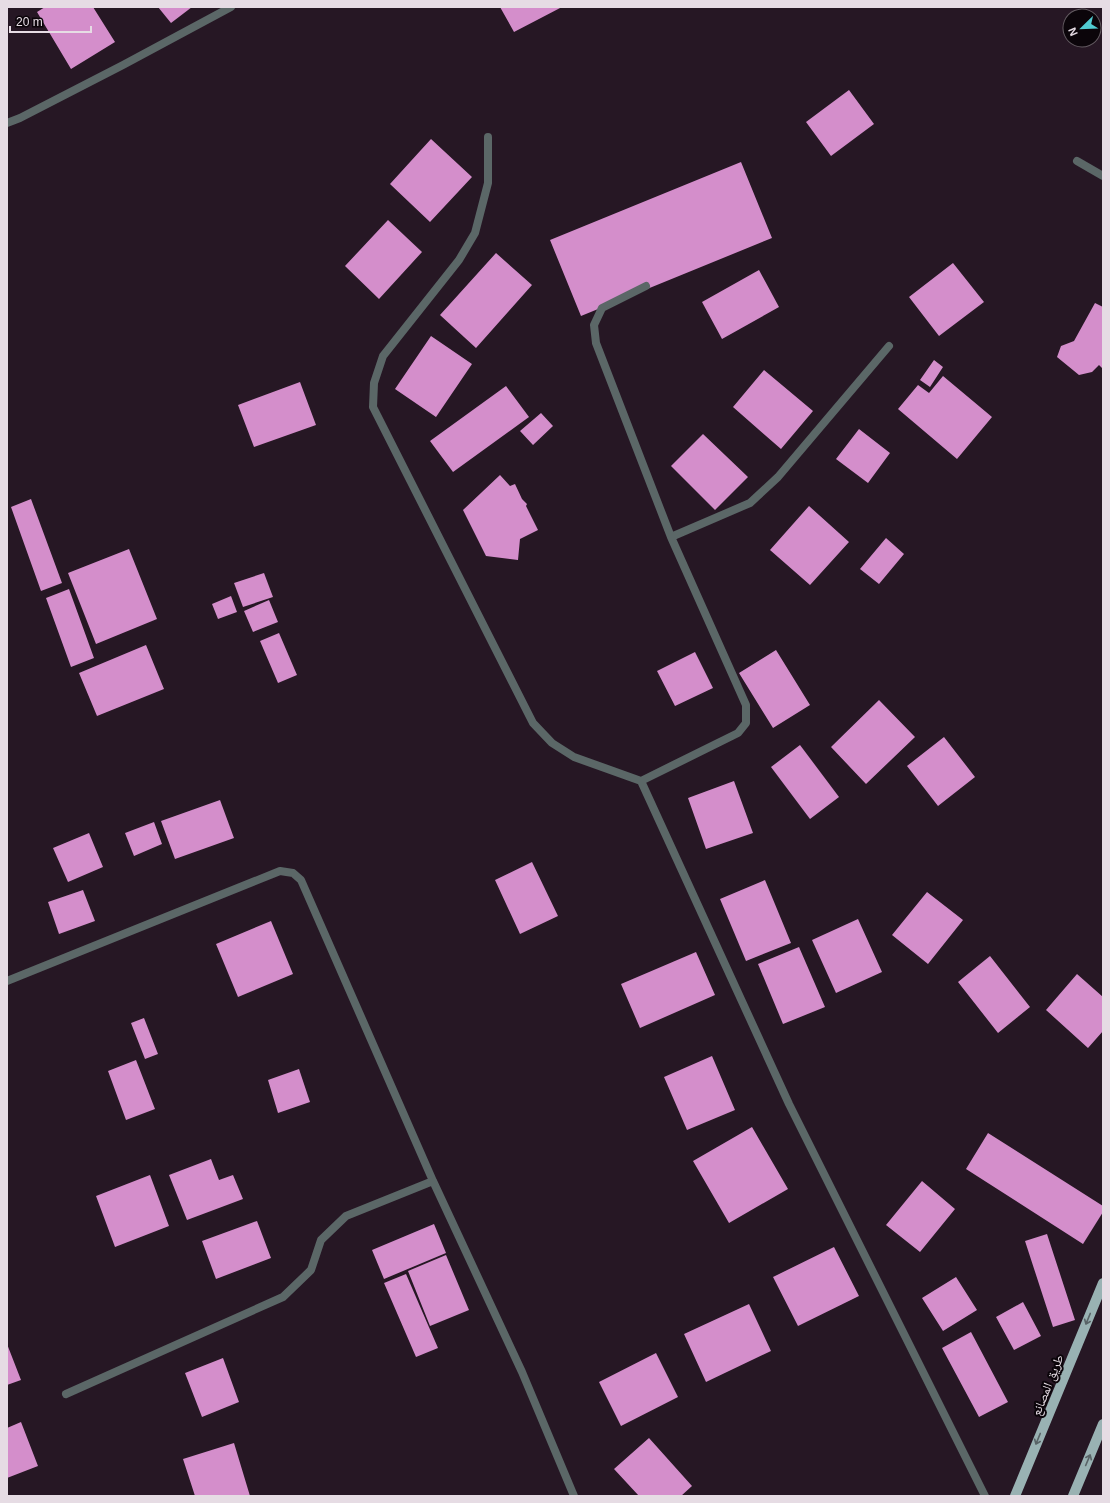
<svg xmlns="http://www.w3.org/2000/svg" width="1110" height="1503" font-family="Helvetica,'Noto Naskh Arabic',sans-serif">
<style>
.building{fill:#d48ecb}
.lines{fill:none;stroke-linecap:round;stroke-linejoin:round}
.street{stroke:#5b6767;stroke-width:8}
.primary{stroke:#99b2b3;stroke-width:10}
.oneway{stroke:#596467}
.labels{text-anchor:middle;stroke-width:4;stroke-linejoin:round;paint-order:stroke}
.street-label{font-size:13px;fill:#e6dce4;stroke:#0b050a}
</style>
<rect width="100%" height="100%" fill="#261724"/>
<!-- building -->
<path class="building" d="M45 7H93L115 42 71 69 37 12Z
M158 7H192L171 23Z
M500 7H562L514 32Z
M849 90 874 124 831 156 806 122Z
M431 139 472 177 430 222 390 184Z
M741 162 772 238 581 316 550 240Z
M388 220 422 252 379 299 345 266Z
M496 253 532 285 476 348 440 315Z
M953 263 984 302 939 336 909 297Z
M759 270 779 307 722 339 702 302Z
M1095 303 1103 307V369L1099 365 1092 372 1079 375 1057 357 1061 346 1074 341Z
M431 336 472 364 436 417 395 389Z
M934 360 943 367 930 387 920 380Z
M764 370 813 411 781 449 733 407Z
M943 376 992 417 957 459 898 409 918 385 929 393Z
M300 382 316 425 254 447 238 405Z
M506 386 529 417 453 472 430 441Z
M541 413 553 426 533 445 520 431Z
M859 429 890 453 868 483 836 459Z
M703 434 748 477 715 510 671 466Z
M500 475 510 486 515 484 522 499 527 504 526 506 538 530 520 539 518 560 486 556 463 510Z
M31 499 62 583 41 591 11 507Z
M809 506 849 542 810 585 770 550Z
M886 538 904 554 879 584 860 569Z
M129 549 157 619 96 644 68 573Z
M264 573 273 597 243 607 234 583Z
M69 589 94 658 71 667 46 598Z
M231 596 237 612 218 619 212 604Z
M269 600 278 622 253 632 244 611Z
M279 633 297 675 278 683 260 641Z
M146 645 164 689 97 716 79 673Z
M776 650 810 705 773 728 739 673Z
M695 652 713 688 675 706 657 671Z
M879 700 915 737 866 784 831 747Z
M944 737 975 777 938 806 907 766Z
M800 745 839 797 810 819 771 767Z
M734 781 753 833 706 849 688 798Z
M220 800 234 838 175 859 161 821Z
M154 822 162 844 134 856 125 833Z
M89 833 103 867 68 882 53 848Z
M532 862 558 916 520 934 495 880Z
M765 880 791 943 746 961 720 899Z
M83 890 95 921 59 934 48 902Z
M927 892 963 920 928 964 892 935Z
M858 919 882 972 836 993 812 940Z
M271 921 293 974 238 997 216 944Z
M799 947 825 1007 783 1024 758 964Z
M696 952 715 995 640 1028 621 984Z
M990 956 1030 1007 998 1033 958 982Z
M1077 974 1103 997V1031L1088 1048 1046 1010Z
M144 1018 158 1054 145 1059 131 1023Z
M712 1056 735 1110 687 1130 664 1077Z
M136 1060 155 1109 126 1120 108 1071Z
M299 1069 310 1102 278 1113 268 1080Z
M752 1127 788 1189 729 1223 693 1161Z
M988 1133 1103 1206V1212L1083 1244 966 1169Z
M211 1159 219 1180 233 1175 243 1199 187 1220 169 1175Z
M150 1175 169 1226 115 1247 96 1196Z
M922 1181 955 1209 920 1252 886 1225Z
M257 1221 271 1258 216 1279 202 1241Z
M434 1224 446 1253 384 1279 372 1250Z
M1047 1234 1075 1320 1053 1327 1025 1241Z
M834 1247 859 1296 798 1326 773 1277Z
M446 1255 469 1310 430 1326 408 1271Z
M406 1274 438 1348 416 1357 384 1283Z
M956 1277 977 1310 943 1331 922 1298Z
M1023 1302 1041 1336 1014 1350 996 1317Z
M749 1304 771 1351 706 1382 684 1334Z
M971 1332 1008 1402 979 1417 942 1348Z
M7 1344 21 1380 7 1385Z
M656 1353 678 1397 621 1426 599 1382Z
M223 1358 239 1402 202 1417 185 1373Z
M21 1422 38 1466 7 1478V1428Z
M649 1438 692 1486 681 1496H639L614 1469Z
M234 1443 250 1496H195L183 1459Z"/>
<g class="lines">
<!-- street -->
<path class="street" d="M7 123 20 118 123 65 231 7
M488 137V183L475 233 459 260 383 356 374 383 373 407 533 723 552 743 574 757 641 781 738 733 746 723V705L671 537 596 343 594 325 602 308 646 286
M1077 161 1103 176
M671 537 750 503 778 477 889 346
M641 781 789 1104 985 1496
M7 981 280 871 293 873 301 880 433 1181 522 1372 574 1496
M66 1394 283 1297 311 1270 321 1240 346 1216 433 1181"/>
<!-- primary -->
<path class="primary" d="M1015 1496 1103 1283
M1073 1496 1103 1424"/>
</g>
<!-- one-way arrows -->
<defs><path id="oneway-shaft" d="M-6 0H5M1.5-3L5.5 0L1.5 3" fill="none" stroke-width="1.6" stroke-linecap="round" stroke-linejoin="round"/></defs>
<g class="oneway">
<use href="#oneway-shaft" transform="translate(1088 1319) rotate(112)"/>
<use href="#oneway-shaft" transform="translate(1038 1439) rotate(112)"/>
<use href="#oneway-shaft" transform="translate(1088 1460) rotate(-67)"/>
</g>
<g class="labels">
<!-- street labels -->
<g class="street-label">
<text transform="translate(1047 1385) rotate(-68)" y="5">طريق المصانع</text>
</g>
</g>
<!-- border -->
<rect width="1110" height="1503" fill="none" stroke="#e6dce4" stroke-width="16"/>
<!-- north arrow -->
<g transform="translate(1082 28) rotate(247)"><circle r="19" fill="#0b050a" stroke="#635b61"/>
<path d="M0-3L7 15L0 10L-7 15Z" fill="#51ccd2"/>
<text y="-6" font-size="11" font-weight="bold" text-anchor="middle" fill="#e6dce4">N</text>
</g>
<!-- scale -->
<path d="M10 26v6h81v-6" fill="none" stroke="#e6dce4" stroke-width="2"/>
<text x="16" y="26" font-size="12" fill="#e6dce4" stroke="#0b050a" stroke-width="3" paint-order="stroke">20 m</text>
</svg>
